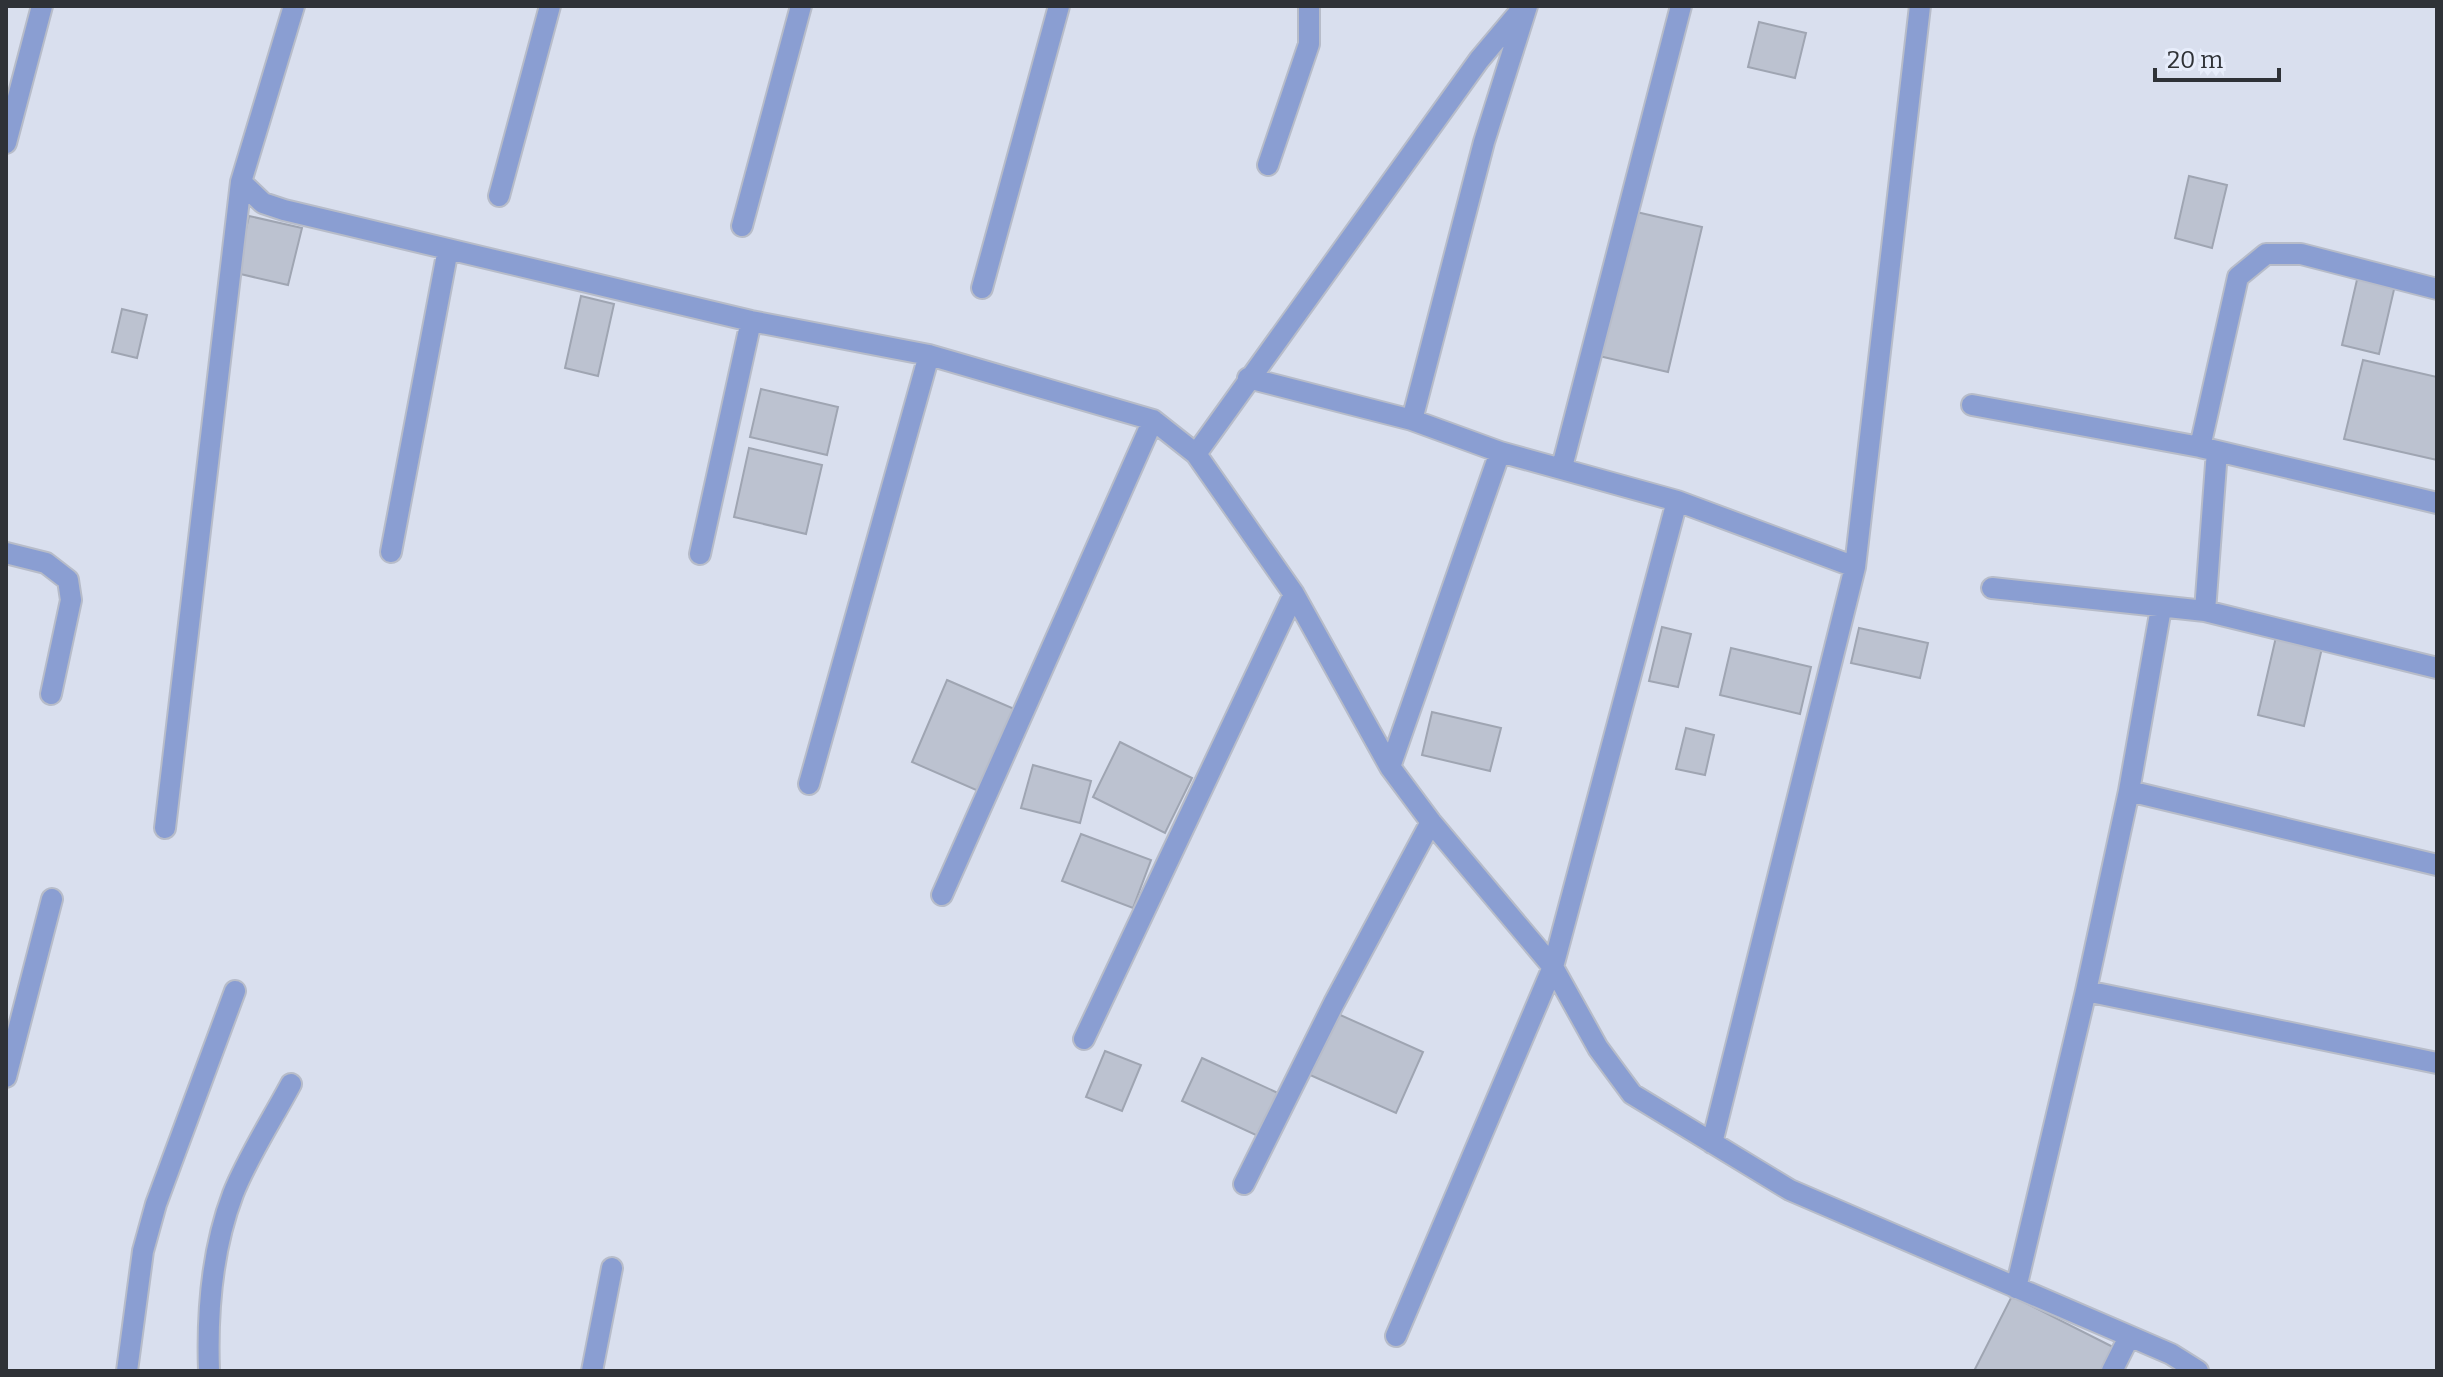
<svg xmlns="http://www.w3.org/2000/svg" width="2443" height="1377" font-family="Bitter,serif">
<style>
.building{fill:#bcc2d0;stroke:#9fa5b2;stroke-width:2}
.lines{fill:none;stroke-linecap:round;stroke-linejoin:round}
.minor-casing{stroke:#b7bcc9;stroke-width:24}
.minor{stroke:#8a9ed2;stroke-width:20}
</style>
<rect width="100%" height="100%" fill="#d9dfee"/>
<!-- building -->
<path class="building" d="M1759 22 1806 33 1795 78 1748 67Z
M2189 176 2227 185 2212 248 2175 238Z
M1632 211 1702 227 1668 372 1599 356Z
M249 216 302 228 288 285 236 273Z
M2359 271 2396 281 2379 354 2342 345Z
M581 296 614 304 598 376 565 368Z
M122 309 147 315 137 358 112 352Z
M2363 360 2437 377V460L2344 439Z
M761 389 838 407 827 455 750 437Z
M749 448 822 465 806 534 734 517Z
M1662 627 1691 634 1678 687 1649 681Z
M1859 628 1928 643 1920 678 1851 663Z
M2276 637 2322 648 2304 726 2258 715Z
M1731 648 1811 667 1800 714 1720 695Z
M947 680 1019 711 983 793 912 762Z
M1432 712 1501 728 1490 771 1422 755Z
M1686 728 1714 735 1705 775 1676 769Z
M1120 742 1192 778 1165 833 1093 797Z
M1033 765 1091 781 1080 823 1021 808Z
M1081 834 1151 860 1133 908 1062 881Z
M1338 1014 1423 1052 1396 1113 1310 1075Z
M1105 1051 1141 1065 1122 1111 1086 1097Z
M1202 1058 1278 1093 1258 1136 1182 1101Z
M2012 1296 2117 1349 2105 1371H1974Z"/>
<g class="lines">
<defs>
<path id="minor" d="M1527 6 1484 142 1412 420 1500 452 1677 501 1855 567
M6 143 42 6
M1268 165 1309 44V6
M241 182 263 203 284 210 751 321 929 355 1153 420 1196 454 1294 594 1390 767 1431 822 1553 967 1598 1048 1632 1094 1790 1190 2171 1354 2198 1371
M499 196 550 6
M742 226 801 6
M982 288 1059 6
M1248 378 1412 420
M1972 405 2200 447 2437 503
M2200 447 2238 277 2266 254H2301L2437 289
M1196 454 1479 60 1522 9
M1562 467 1681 6
M391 552 448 249
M6 553 46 563 68 580 71 600 51 694
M700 554 751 321
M1992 588 2205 611 2437 668
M2205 611 2217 451
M1390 767 1500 452
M809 784 929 355
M2129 791 2161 608
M165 828 241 182 294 6
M942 895 1153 420
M2086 991 2437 1063
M1084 1039 1294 594
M6 1077 52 899
M1712 1143 1855 567 1920 6
M1244 1184 1334 1003 1431 822
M2016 1288 2086 991 2129 791 2437 865
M1396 1336 1553 967 1677 501
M127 1371 143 1251 156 1204 235 991
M209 1371C207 1313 212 1249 233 1194 247 1158 273 1118 291 1084
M592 1371 612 1268
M2112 1371 2129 1337"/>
</defs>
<!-- minor casing -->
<use href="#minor" class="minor-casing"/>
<!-- minor -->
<use href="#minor" class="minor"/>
</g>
<!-- border -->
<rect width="2443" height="1377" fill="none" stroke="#2f3237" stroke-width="16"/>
<!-- scale -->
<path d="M2155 68v12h124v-12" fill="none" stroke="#2f3237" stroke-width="4"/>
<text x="2167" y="68" font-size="24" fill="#2f3237" stroke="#e7edfb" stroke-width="6" paint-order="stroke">20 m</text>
</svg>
